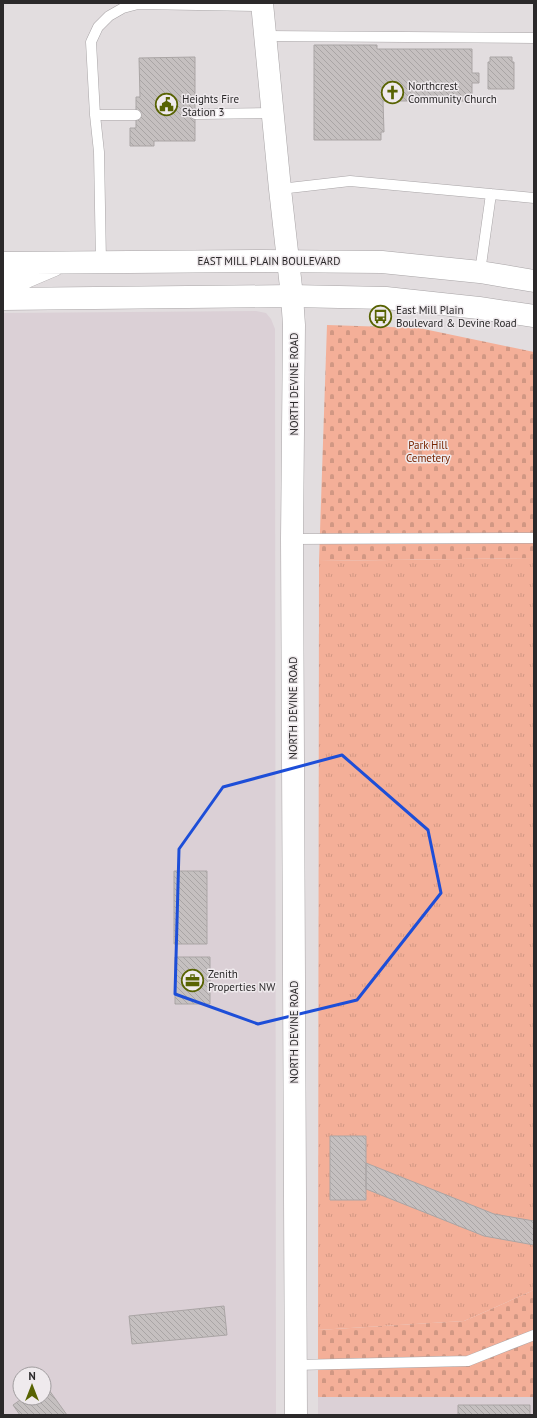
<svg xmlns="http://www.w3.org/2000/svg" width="537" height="1418" font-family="'PT Sans',sans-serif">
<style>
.built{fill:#dbd0d6;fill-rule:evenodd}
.grass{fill:url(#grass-tufts)}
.cemetery{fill:url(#cemetery-stones)}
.building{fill:url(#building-back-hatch);stroke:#aaa5a5}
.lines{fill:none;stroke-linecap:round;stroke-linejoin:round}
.service-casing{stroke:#a8a4a6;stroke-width:11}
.tertiary-casing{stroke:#a8a4a6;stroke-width:23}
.secondary-casing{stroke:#a8a4a6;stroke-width:23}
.service{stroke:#fff;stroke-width:10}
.tertiary{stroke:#fff;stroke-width:22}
.secondary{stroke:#fff;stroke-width:22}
.marked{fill:none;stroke:#1d4ed8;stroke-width:3;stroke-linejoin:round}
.labels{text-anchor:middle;stroke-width:3;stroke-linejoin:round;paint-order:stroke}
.poi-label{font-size:11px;fill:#2b292a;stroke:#efeaed;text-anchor:start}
.street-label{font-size:11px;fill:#2b292a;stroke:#efeaed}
.park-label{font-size:11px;fill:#782502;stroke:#efeaed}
</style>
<defs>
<pattern id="grass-tufts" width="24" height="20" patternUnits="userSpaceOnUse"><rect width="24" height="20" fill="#f4af98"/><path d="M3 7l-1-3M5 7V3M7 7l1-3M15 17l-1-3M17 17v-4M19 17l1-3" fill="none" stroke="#d19783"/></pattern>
<pattern id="cemetery-stones" width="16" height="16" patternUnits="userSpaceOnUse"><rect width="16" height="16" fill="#f4af98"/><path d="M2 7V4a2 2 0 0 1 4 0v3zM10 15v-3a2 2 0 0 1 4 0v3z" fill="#d19783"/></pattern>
<pattern id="building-back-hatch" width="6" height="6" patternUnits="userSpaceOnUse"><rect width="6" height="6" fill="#c5c0c0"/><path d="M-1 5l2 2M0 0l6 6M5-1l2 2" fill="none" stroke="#a9a5a5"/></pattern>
</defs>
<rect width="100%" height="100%" fill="#e2dddf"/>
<!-- built -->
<path class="built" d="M256 311 266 313 271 319 275 329 276 1415H3V313ZM20 1374H44V1398H20Z
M318 1397H534V1415H318Z"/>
<!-- grass -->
<path class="grass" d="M534 558V1290L464 1321 318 1330 319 561Z"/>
<!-- cemetery -->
<path class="cemetery" d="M327 325 419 328 534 352V558L319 561Z
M534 1290V1397H318V1330L464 1321Z"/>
<!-- building -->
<path class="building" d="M314 45H377V49H472V73H479V83H472V101H383L384 132H381V140H314Z
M195 57V141H154V146H130V128H136V97H140L139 58Z
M490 57H512V62H514V89H488V62H490Z
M174 871H207V944H174Z
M175 957H210V1004H175Z
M330 1136H366V1200H330Z
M366 1163 494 1214 534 1221V1245L484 1236 366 1189Z
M224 1306 227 1335 132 1344 129 1316Z
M44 1383 67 1415H20L13 1405 23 1398H44Z
M458 1405H530V1415H458Z"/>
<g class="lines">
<defs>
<path id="service" d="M265 36 534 38
M195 114 272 113
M95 115H136
M280 189 350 181 534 198
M101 262 99 152 95 115 91 42 98 27 109 16 123 8 138 4 262 6
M480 272 491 194
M292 539 534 538
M295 1365 468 1361 534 1335"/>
<path id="tertiary" d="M262 3 280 189 292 296 294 325 292 539 296 1415"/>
<path id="secondary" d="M3 263 263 261 382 262 480 272 534 281
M3 279H21L54 265
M3 299 292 296 386 298 479 308 534 316"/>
</defs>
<!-- service casing -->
<use href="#service" class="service-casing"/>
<!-- tertiary casing -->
<use href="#tertiary" class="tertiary-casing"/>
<!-- secondary casing -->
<use href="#secondary" class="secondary-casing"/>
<!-- service -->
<use href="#service" class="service"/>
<!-- tertiary -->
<use href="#tertiary" class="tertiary"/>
<!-- secondary -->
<use href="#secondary" class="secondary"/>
</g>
<!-- marked area -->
<path class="marked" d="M342 755 428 830 441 893 357 1000 258 1024 175 994 179 849 223 787Z"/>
<!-- icons -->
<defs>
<symbol id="church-ring" viewBox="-11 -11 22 22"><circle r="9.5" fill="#efeaed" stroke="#586302" stroke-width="1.5"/><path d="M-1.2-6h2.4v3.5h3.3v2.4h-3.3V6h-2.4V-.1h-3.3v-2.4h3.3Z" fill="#586302"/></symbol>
<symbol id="civic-ring" viewBox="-11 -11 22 22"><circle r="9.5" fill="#efeaed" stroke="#586302" stroke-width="1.5"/><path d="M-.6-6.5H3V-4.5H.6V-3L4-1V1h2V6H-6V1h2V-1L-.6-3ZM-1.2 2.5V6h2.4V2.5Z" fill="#586302"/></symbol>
<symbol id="bus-ring" viewBox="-11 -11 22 22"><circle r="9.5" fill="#efeaed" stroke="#586302" stroke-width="1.5"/><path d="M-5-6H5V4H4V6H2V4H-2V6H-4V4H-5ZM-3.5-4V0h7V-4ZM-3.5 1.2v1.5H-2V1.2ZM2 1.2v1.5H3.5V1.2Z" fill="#586302"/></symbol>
<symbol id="office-ring" viewBox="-11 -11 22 22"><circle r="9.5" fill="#efeaed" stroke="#586302" stroke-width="1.5"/><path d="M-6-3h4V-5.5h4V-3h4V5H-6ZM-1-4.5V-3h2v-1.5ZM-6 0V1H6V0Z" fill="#586302"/></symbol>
</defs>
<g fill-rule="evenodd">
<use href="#church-ring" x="380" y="80" width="25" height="25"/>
<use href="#civic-ring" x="154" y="92" width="25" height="25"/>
<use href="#bus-ring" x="368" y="304" width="25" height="25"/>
<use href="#office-ring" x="180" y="968" width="25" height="25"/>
</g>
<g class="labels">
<!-- poi labels -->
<g class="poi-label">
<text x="408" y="90">Northcrest<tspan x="408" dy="13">Community Church</tspan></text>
<text x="182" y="103">Heights Fire<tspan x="182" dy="13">Station 3</tspan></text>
<text x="396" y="314">East Mill Plain<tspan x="396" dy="13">Boulevard &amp; Devine Road</tspan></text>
<text x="208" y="978">Zenith<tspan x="208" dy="13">Properties NW</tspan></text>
</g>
<!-- street labels -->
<g class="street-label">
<text x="269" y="265">EAST MILL PLAIN BOULEVARD</text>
<text transform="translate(294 384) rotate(-90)" y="4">NORTH DEVINE ROAD</text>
<text transform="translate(293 708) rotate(-90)" y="4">NORTH DEVINE ROAD</text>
<text transform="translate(294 1032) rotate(-90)" y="4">NORTH DEVINE ROAD</text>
</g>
<!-- park labels -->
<g class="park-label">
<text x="428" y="449">Park Hill<tspan x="428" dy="13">Cemetery</tspan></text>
</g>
</g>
<!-- border -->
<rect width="537" height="1418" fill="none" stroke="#2b292a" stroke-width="8"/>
<!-- north arrow -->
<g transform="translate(32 1386)"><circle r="19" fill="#efeaed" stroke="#a19d9f"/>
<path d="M0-3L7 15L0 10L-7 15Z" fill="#586302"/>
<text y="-6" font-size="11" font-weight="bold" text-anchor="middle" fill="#2b292a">N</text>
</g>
</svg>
